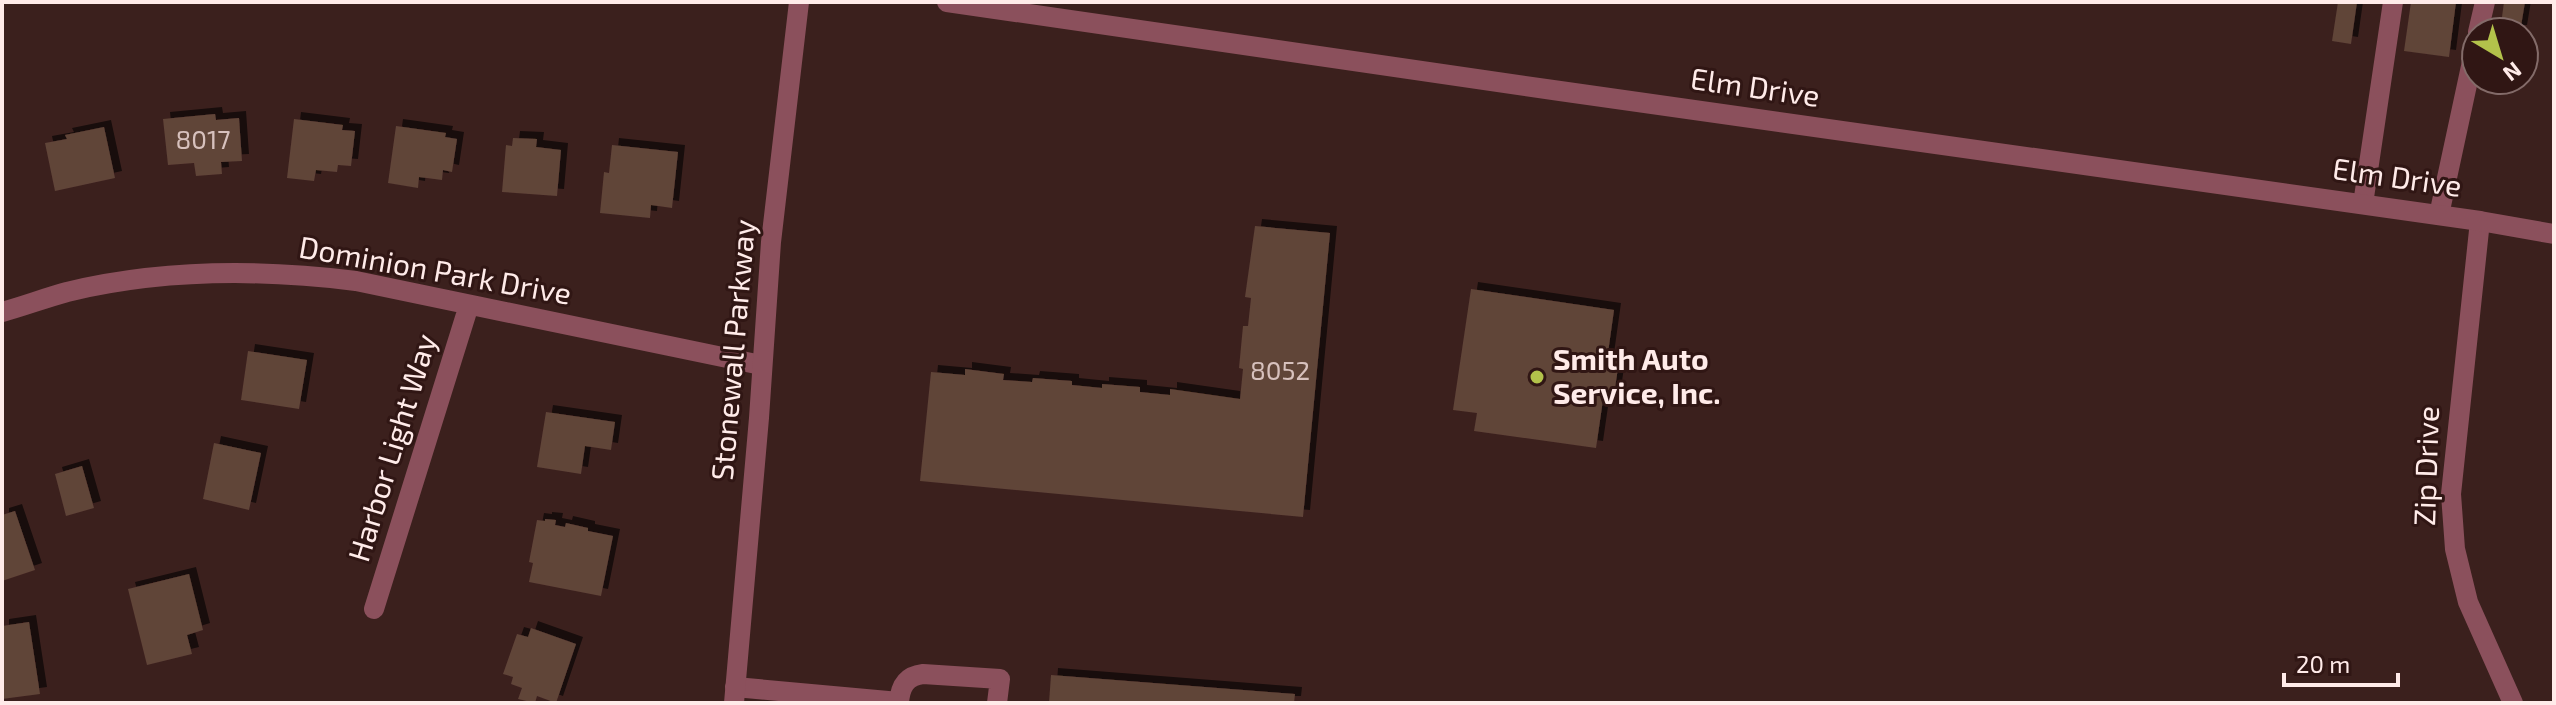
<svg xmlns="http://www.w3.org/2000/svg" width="2556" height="705" font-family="'Exo 2',sans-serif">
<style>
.building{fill:#604439;filter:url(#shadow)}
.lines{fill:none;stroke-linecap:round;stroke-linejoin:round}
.service{stroke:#8b505c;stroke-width:20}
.minor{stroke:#8b505c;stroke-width:20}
.tertiary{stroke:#8b505c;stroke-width:20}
.poi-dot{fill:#b3c24b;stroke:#301614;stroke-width:3}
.labels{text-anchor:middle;stroke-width:6;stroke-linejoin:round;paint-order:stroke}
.number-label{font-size:26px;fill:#d7c1bd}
.street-label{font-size:30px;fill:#ffebe9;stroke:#301614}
.poi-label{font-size:30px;font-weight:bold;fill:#ffebe9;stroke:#301614;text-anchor:start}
</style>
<defs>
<filter id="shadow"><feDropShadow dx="7" dy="-7" stdDeviation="0" flood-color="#0009"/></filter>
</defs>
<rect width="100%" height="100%" fill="#3b201d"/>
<!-- building -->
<path class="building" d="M2338 2H2357L2351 44 2332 41Z
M2411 2H2456L2449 57 2404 51Z
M2504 2H2525L2520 32H2500Z
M215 114 216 120 239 118 242 161 221 162 222 174 196 176 194 163 168 165 163 119Z
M294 119 343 125 342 130 355 131 351 166 338 165 337 172 316 170 314 181 287 178Z
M396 126 446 133 445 137 457 139 452 172 443 170 442 180 419 177 418 188 388 183Z
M104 127 115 178 55 191 45 143 67 139 65 135Z
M513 138 537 139 536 147 561 150 557 196 502 192 506 145 512 146Z
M612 145 678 152 672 208 651 205 650 218 600 213 604 172 609 173Z
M1255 226 1330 233 1303 517 920 481 931 372 965 375V369L1004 374 1003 380 1032 382 1033 378 1072 381V385L1102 388V384L1140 387V392L1170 395V389L1240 399 1243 369 1239 368 1243 326H1248L1251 298 1245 297Z
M1471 289 1614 310 1607 360 1619 361 1614 395 1604 393 1596 448 1474 431 1477 413 1453 410Z
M248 351 307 360 299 409 241 400Z
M546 412 615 422 611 450 585 446 581 474 537 467Z
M214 443 261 453 249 510 203 499Z
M82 466 94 508 66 516 55 474Z
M15 511 35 570 2 581V515Z
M545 519 556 520 555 525 565 527 566 523 588 528V531L613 536 601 596 529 582 533 563 529 562 537 520 545 521Z
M189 574 203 630 187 635 192 654 147 665 128 589Z
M29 622 40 694 2 699V626Z
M531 628 576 644 556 703 537 696 535 703 518 699 522 688 511 684 513 677 503 674 517 634 528 637Z
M1051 675 1295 694 1294 703H1049Z"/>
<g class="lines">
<!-- service -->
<path class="service" d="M2478 32 2485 2
M2363 204 2393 2
M2439 215 2476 43
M735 687 899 702
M899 703C900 687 906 676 923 674L1000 679 997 703"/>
<!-- minor -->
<path class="minor" d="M2480 221 2451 494 2455 549 2468 602 2513 703
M2 312C24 306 45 298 67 292 162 269 260 269 356 281L761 365
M374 609 469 305"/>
<!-- tertiary -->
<path class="tertiary" d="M947 2 1560 91 2480 221 2554 234
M734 703 759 418 771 242 799 2"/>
</g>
<!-- markers -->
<circle class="poi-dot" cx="1537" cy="377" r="8"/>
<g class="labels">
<!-- number labels -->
<g class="number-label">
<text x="203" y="149">8017</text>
<text x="1280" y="380">8052</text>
</g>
<!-- street labels -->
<g class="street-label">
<text transform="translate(1755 88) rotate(8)" y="10">Elm Drive</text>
<text transform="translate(2397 178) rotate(8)" y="10">Elm Drive</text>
<text transform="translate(435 271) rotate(10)" y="10">Dominion Park Drive</text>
<text transform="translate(734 350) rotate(-85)" y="10">Stonewall Parkway</text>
<text transform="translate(393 448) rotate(-73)" y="10">Harbor Light Way</text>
<text transform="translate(2427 466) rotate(-88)" y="10">Zip Drive</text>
</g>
<!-- poi labels -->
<g class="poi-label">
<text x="1553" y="370">Smith Auto<tspan x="1553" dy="34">Service, Inc.</tspan></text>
</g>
</g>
<!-- border -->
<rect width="2556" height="705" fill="none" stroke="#ffebe9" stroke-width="8"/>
<!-- north arrow -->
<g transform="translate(2500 56) rotate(142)"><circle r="38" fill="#301614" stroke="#836b69" stroke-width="2"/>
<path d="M0-6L14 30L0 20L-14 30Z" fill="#b3c24b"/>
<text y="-12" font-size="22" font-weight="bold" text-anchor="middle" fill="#ffebe9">N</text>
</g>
<!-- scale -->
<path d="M2284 673v12h114v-12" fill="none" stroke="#ffebe9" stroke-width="4"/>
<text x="2296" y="673" font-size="24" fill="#ffebe9" stroke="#301614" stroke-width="6" paint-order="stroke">20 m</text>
</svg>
